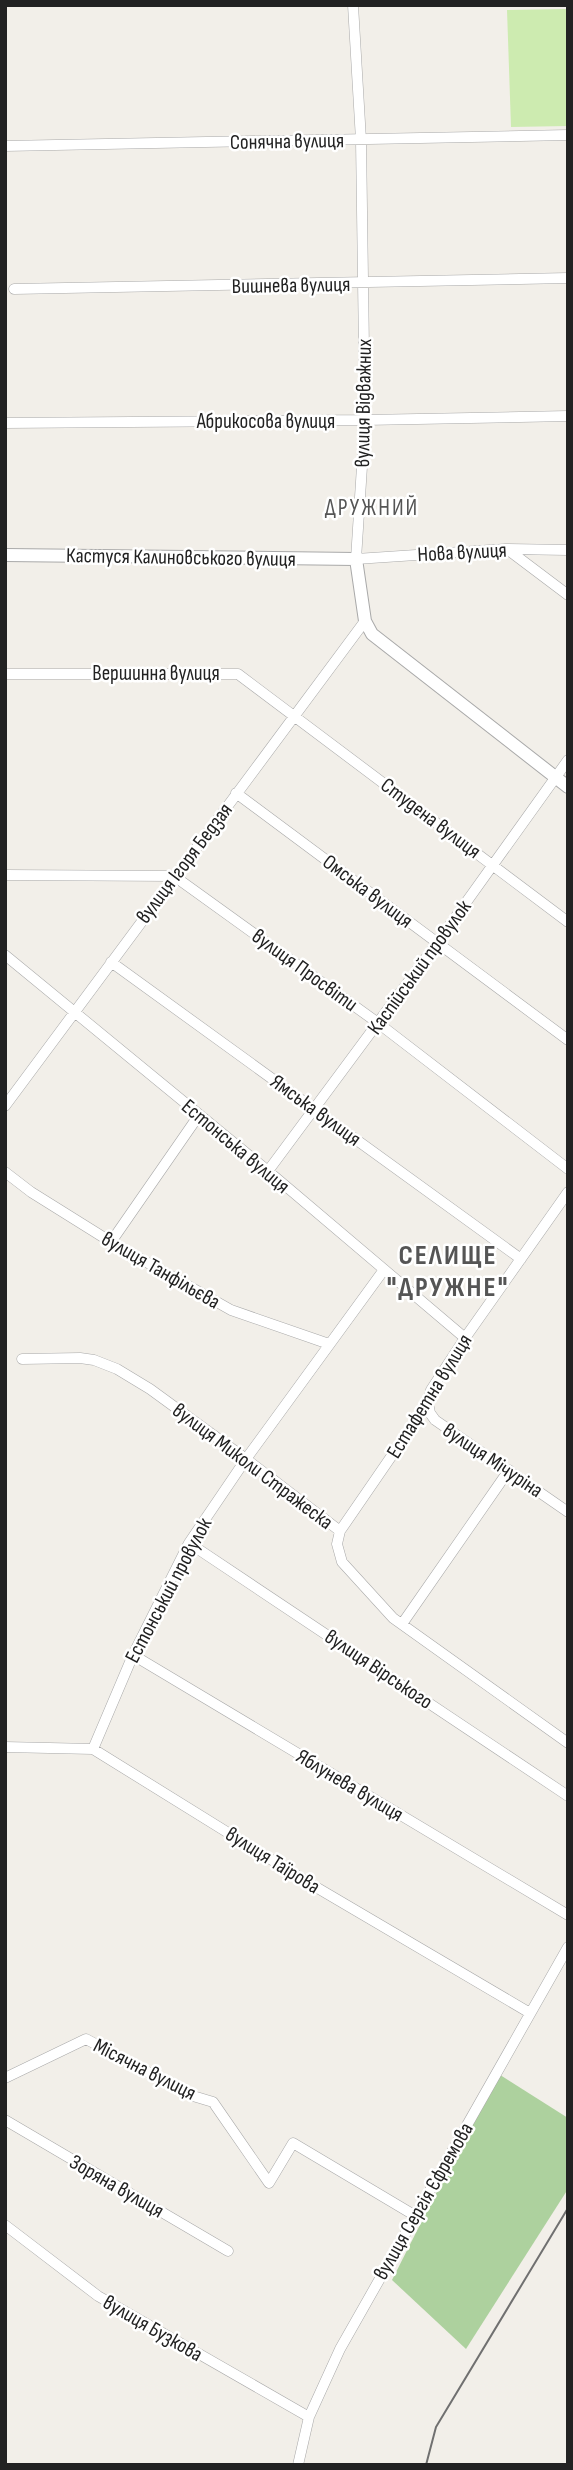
<svg xmlns="http://www.w3.org/2000/svg" width="573" height="2470" font-family="'Sofia Sans Condensed',sans-serif">
<style>
.grass{fill:#cdebb0}
.forest{fill:#add19e}
.lines{fill:none;stroke-linecap:round;stroke-linejoin:round}
.minor-casing{stroke:#a9a9a9;stroke-width:11}
.tertiary-casing{stroke:#a9a9a9;stroke-width:14}
.minor{stroke:#fff;stroke-width:10}
.tertiary{stroke:#fff;stroke-width:12}
.tram{stroke:#707070;stroke-width:2}
.labels{text-anchor:middle;stroke-width:5;stroke-linejoin:round;paint-order:stroke}
.street-label{font-size:21px;fill:#222;stroke:#fff}
.neighbourhood-label{font-size:23px;letter-spacing:2px;fill:#555;stroke:#fff}
.district-label{font-size:28px;font-weight:bold;letter-spacing:2px;fill:#555;stroke:#fff}
</style>
<rect width="100%" height="100%" fill="#f2efe9"/>
<!-- grass -->
<path class="grass" d="M568 9V126L511 127 507 10Z"/>
<!-- forest -->
<path class="forest" d="M497 2073 568 2118V2189L466 2349 392 2280Z"/>
<g class="lines">
<defs>
<path id="minor" d="M353 5 361 140 365 420 356 559 506 549 568 550
M5 146 568 135
M14 289 568 278
M5 423 365 420 568 416
M507 549 568 595
M5 674H238L568 922
M236 793 568 1040
M5 875 174 876 378 1023 568 1169
M5 955 268 1171 465 1338
M111 962 521 1259
M5 1106 365 621
M268 1171 437 943 568 760
M5 1172 31 1192 111 1242 231 1310 329 1344
M111 1242 199 1115
M22 1359 80 1358 94 1360 117 1369 150 1389 246 1459 340 1531 337 1544 342 1562 393 1618 568 1743
M428 1403 430 1413 435 1420 568 1512
M340 1531 428 1403 431 1390 465 1338 568 1192
M189 1543 568 1796
M402 1624 509 1470
M133 1655 568 1915
M5 1747 93 1749 309 1883 530 2013
M93 1749 133 1655 189 1543 246 1459 383 1271
M5 2078 86 2039 193 2096 213 2102 269 2183 293 2143 414 2215
M5 2120 228 2251
M5 2225 98 2296 309 2417
M298 2465 309 2417 340 2349 568 1947"/>
<path id="tertiary" d="M5 555 356 559 365 621 372 634 568 787"/>
</defs>
<!-- minor casing -->
<use href="#minor" class="minor-casing"/>
<!-- tertiary casing -->
<use href="#tertiary" class="tertiary-casing"/>
<!-- minor -->
<use href="#minor" class="minor"/>
<!-- tertiary -->
<use href="#tertiary" class="tertiary"/>
<!-- tram -->
<path class="tram" d="M426 2465 436 2427 568 2208"/>
</g>
<g class="labels">
<!-- street labels -->
<g class="street-label">
<text transform="translate(287 141) rotate(-1)" y="7">Сонячна вулиця</text>
<text transform="translate(291 285) rotate(-1)" y="7">Вишнева вулиця</text>
<text transform="translate(363 403) rotate(-89)" y="7">вулиця Відважних</text>
<text x="266" y="428">Абрикосова вулиця</text>
<text transform="translate(462 552) rotate(-3)" y="7">Нова вулиця</text>
<text transform="translate(181 557) rotate(1)" y="7">Кастуся Калиновського вулиця</text>
<text x="156" y="680">Вершинна вулиця</text>
<text transform="translate(431 818) rotate(37)" y="7">Студена вулиця</text>
<text transform="translate(184 863) rotate(-53)" y="7">вулиця Ігоря Бедзая</text>
<text transform="translate(368 891) rotate(37)" y="7">Омська вулиця</text>
<text transform="translate(419 967) rotate(-54)" y="7">Каспійський провулок</text>
<text transform="translate(305 970) rotate(36)" y="7">вулиця Просвіти</text>
<text transform="translate(316 1110) rotate(36)" y="7">Ямська вулиця</text>
<text transform="translate(236 1146) rotate(40)" y="7">Естонська вулиця</text>
<text transform="translate(161 1270) rotate(30)" y="7">вулиця Танфільєва</text>
<text transform="translate(429 1396) rotate(-58)" y="7">Естафетна вулиця</text>
<text transform="translate(493 1460) rotate(34)" y="7">вулиця Мічуріна</text>
<text transform="translate(253 1466) rotate(37)" y="7">вулиця Миколи Стражеска</text>
<text transform="translate(168 1590) rotate(-62)" y="7">Естонський провулок</text>
<text transform="translate(379 1669) rotate(34)" y="7">вулиця Вірського</text>
<text transform="translate(350 1785) rotate(31)" y="7">Яблунева вулиця</text>
<text transform="translate(273 1860) rotate(32)" y="7">вулиця Таїрова</text>
<text transform="translate(145 2069) rotate(27)" y="7">Місячна вулиця</text>
<text transform="translate(117 2186) rotate(30)" y="7">Зоряна вулиця</text>
<text transform="translate(423 2201) rotate(-60)" y="7">вулиця Сергія Єфремова</text>
<text transform="translate(153 2328) rotate(30)" y="7">вулиця Бузкова</text>
</g>
<!-- neighbourhood labels -->
<g class="neighbourhood-label">
<text x="372" y="515">ДРУЖНИЙ</text>
</g>
<!-- district labels -->
<g class="district-label">
<text x="448" y="1264">СЕЛИЩЕ<tspan x="448" dy="32">"ДРУЖНЕ"</tspan></text>
</g>
</g>
<!-- border -->
<rect width="573" height="2470" fill="none" stroke="#222222" stroke-width="14"/>
</svg>
